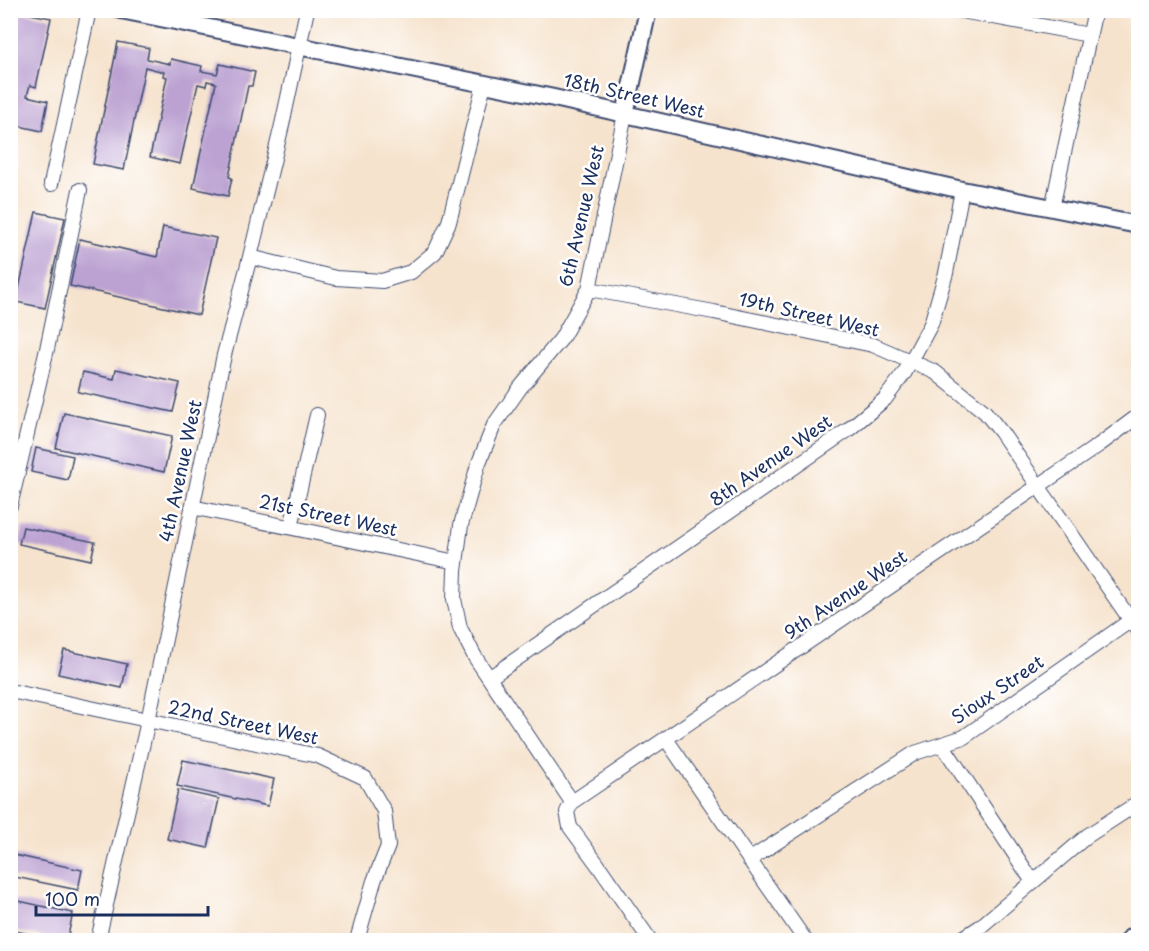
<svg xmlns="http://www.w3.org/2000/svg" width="1149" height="951" font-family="'Playpen Sans',sans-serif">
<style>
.building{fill:#bca2d2}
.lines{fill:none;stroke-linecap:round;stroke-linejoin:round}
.minor-casing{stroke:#3c4a6f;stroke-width:16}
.tertiary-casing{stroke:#3c4a6f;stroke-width:20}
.trunk-casing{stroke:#3c4a6f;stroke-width:26}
.minor{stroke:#fff;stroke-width:14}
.tertiary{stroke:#fff;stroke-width:16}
.trunk{stroke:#fff;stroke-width:22}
.labels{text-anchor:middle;stroke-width:5;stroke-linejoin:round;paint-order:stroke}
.street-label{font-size:18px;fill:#1b2f5e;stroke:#fff}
</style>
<rect width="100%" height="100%" fill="#fff"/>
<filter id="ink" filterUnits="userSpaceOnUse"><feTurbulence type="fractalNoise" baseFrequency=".0167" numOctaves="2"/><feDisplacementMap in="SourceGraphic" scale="12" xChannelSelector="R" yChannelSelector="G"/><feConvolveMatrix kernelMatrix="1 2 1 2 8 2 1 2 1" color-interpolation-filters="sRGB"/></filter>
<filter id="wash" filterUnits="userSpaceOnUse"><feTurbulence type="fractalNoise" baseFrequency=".008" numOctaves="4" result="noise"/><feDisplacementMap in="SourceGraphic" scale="24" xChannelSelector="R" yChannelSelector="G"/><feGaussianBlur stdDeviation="1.35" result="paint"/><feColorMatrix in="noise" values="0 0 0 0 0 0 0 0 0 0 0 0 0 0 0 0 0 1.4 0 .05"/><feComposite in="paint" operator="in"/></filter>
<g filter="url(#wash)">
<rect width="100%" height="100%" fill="#f6e3cd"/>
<g id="blocks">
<!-- building -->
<path class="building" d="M10 10 51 18 36 87 30 85 27 96 48 101 42 131 10 124Z
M118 42 149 48 147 59 170 64 171 59 202 66 201 71 217 74 220 64 255 72 252 86H248L229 177 232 178 228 196 193 188 216 83 207 81 206 86 198 84 180 164 150 157 167 77 163 76 164 72 145 67 124 170 93 164Z
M36 212 65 218 45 308 16 302Z
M163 227 216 238 199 315 70 286 80 239 157 257Z
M116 369 180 383 173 412 78 392 83 372 114 379Z
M64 413 172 436 164 472 56 448Z
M36 448 73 456 68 480 31 472Z
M23 527 95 542 91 560 19 544Z
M64 650 127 664 122 688 58 674Z
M183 760 274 779 268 806 177 786Z
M178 790 219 799 208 848 167 839Z
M10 854 82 870 78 890 10 876Z
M10 899 73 913 67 940H60L10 930Z"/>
</g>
</g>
<g filter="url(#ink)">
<use href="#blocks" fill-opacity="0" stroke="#3c4a6f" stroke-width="1.5"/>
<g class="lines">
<defs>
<path id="minor" d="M956 10 1089 35
M51 184 89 10
M1052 208 1095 10
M250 257 336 278 382 281 411 272 435 252 449 222 484 84
M589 289 714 312 873 345 935 372 985 412 1001 432 1138 631
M10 506 47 349 80 190
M192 507 456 562
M291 527 317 415
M489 678 848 430 885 399 905 372 931 324 946 273 962 190
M10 691 318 756 365 778 384 811 388 846 374 881 357 940
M666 739 805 940
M942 744 1033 882
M572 802 475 657 460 628 454 599 455 571 461 525 478 465 494 425 520 388 561 339 589 289 625 114
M749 860 915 753 964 737 1137 616
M98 940 148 721 224 355 250 257 282 125 307 10
M650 940 598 865 570 827 567 812 572 802 1099 445 1138 416
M960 940 980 927 1087 836 1138 803"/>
<path id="tertiary" d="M121 10 554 98 962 190 1138 225
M625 114 648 10"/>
<path id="trunk" d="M1133 940 1138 937"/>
</defs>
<!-- minor casing -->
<use href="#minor" class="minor-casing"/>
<!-- tertiary casing -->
<use href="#tertiary" class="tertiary-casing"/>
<!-- trunk casing -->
<use href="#trunk" class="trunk-casing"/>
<!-- minor -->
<use href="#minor" class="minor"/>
<!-- tertiary -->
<use href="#tertiary" class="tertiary"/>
<!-- trunk -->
<use href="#trunk" class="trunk"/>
</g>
</g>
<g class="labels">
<!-- street labels -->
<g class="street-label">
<text transform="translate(634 96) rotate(13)" y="6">18th Street West</text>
<text transform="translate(582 216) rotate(-77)" y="6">6th Avenue West</text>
<text transform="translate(809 315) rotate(13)" y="6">19th Street West</text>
<text transform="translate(771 461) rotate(-35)" y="6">8th Avenue West</text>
<text transform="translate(181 471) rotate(-78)" y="6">4th Avenue West</text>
<text transform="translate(328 516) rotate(12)" y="6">21st Street West</text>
<text transform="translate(846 595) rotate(-34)" y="6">9th Avenue West</text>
<text transform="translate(998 690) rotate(-34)" y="6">Sioux Street</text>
<text transform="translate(243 723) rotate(12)" y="6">22nd Street West</text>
</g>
</g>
<!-- margin -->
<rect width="1149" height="951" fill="none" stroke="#fff" stroke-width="36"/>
<!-- scale -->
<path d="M36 906v9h172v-9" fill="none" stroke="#1b2f5e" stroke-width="3"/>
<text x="45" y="906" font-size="18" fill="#1b2f5e" stroke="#ffffff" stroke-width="4.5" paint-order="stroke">100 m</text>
</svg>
